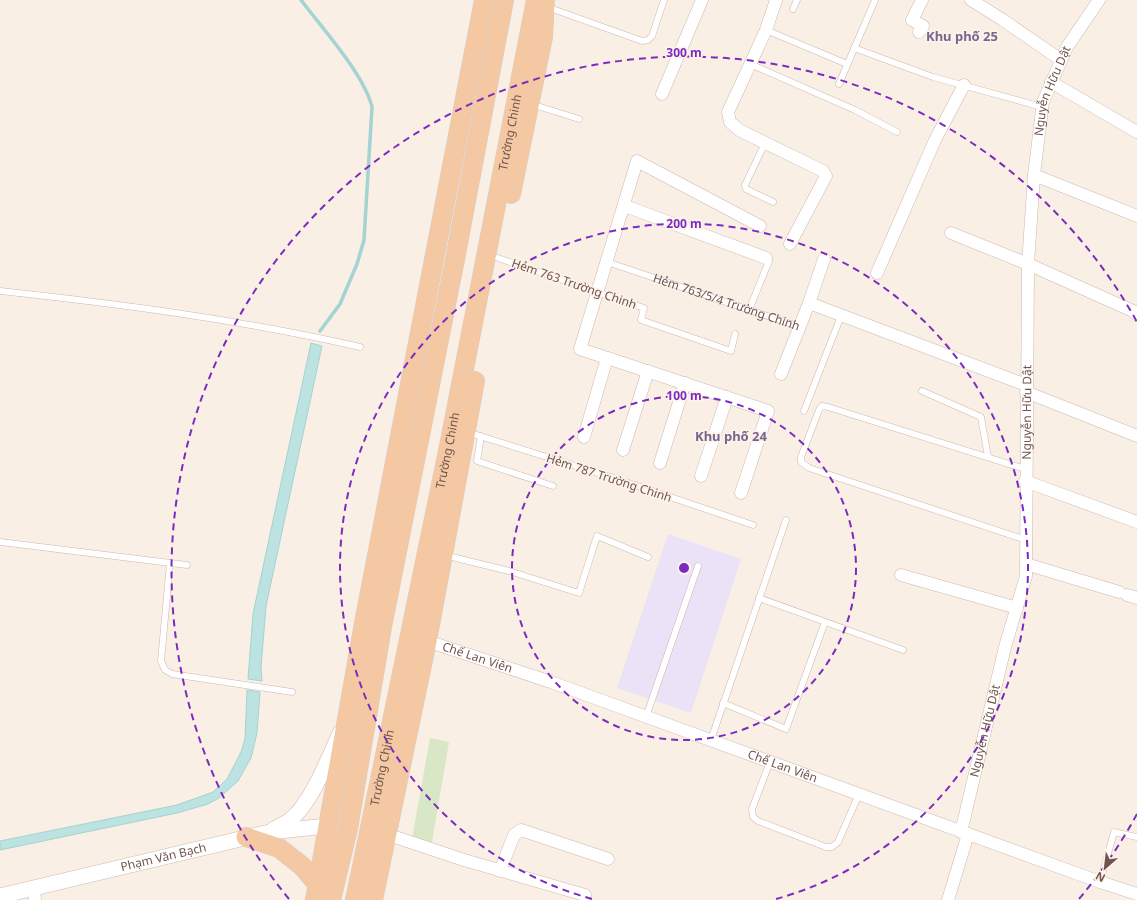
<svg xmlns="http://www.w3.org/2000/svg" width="1137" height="900" font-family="'Noto Sans',sans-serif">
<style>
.education{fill:#ece2f7}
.green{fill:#d8e7c5}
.water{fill:#bce2e1;stroke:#a3d3d2}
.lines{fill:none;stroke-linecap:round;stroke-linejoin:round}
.stream{stroke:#a3d3d2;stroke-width:3.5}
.service-casing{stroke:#cdb7b0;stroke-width:7}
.minor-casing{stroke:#cdb7b0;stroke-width:13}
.tertiary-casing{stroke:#cdb7b0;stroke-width:16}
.primary-casing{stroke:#d7cfcd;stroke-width:20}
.service{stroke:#fff;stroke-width:6}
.minor{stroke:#fff;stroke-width:12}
.tertiary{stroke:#fff;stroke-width:15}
.primary{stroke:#f3c8a3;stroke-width:19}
.ring{fill:none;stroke:#7b2cbf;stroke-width:2;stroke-dasharray:7 5}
.labels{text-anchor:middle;stroke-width:3.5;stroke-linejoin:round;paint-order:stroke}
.street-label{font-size:12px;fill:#71534d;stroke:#fdf3eb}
.neighbourhood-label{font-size:13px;font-weight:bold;fill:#79658d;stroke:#fdf3eb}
.centre{fill:#7b2cbf;stroke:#fdf3eb;stroke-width:2}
.ring-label{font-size:12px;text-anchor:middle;font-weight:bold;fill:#7b2cbf;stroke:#fdf3eb;stroke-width:3.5;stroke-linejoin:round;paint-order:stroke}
</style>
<rect width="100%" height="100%" fill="#faefe5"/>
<!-- education -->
<path class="education" d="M668 534 741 559 691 713 617 688Z"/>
<!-- green -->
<path class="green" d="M430 738 449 742 432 842 412 839Z"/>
<!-- water -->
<path class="water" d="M311 343 322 346 266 606 261 667 262 681 248 679 253 614Z
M247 690 260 692 257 733 251 758 238 781 219 798 208 804 177 813 0 850V841L177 805 213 792 227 779 241 752 245 739Z"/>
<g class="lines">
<!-- stream -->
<path class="stream" d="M301 0C322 28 364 74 372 107L364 240 357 264 340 304 320 331"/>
<defs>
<g id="service">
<path d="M547 7 642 41 648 40 652 36 664 0"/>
<path d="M793 9 797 0"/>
<path d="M766 30 847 64"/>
<path d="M854 48 933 77 1042 107"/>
<path d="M750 64 855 110 897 132"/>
<path d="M839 84 875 0"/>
<path d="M531 104 579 119"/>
<path d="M765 143 745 185 746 189 773 202"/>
<path d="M498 258 644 308 641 320 731 351 735 334"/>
<path id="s1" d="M607 262 800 327"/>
<path d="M0 291C121 304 242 320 360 347"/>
<path d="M749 310 769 261 766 258"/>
<path d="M922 391 981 417 988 457"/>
<path d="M804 411 841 316"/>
<path d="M467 432 614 478 753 525"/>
<path d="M481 436 477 461 553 486"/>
<path d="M1025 469 828 407 822 406 819 410 801 457V462L809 468 1026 540"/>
<path d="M0 542 187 565"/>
<path d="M444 555 509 571 579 593 597 536 648 557"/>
<path d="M170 563 161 661 165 670 172 674 292 692"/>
<path d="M759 598 903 650"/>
<path d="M723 703 786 729 825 622"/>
<path d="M646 717 698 566"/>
<path d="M711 740 786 520"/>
<path d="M770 762 752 809 753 817 758 821 826 847H832L838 842 859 794"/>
<path d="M1100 882 1114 832 1137 837"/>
</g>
<g id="minor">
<path d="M776 0 766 30 728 112 730 122 739 130 823 171 826 176 790 244"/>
<path d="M971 0 1003 20 1061 60"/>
<path d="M919 32 923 26 912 20 922 0"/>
<path d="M1051 82 1137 132"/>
<path d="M662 94 702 0"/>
<path d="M1034 175 1137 216"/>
<path d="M625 206 766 258"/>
<path d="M951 233 1028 264 1133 311 1137 315"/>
<path d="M877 273 935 140 964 85"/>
<path d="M809 303 1026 385"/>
<path d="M781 374 809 303 824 259"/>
<path d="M1026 392 1137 436"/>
<path d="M584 437 607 358"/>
<path d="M623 450 648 371"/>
<path d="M660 463 685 383"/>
<path d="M701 476 727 397"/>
<path d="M1025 481 1137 522"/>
<path d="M741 493 768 411 580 349 637 161 760 226"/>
<path d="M1026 564 1119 592"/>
<path d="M901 575 1017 608"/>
<path d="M1127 595 1137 598"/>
<path id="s2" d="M427 641 551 682 1100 882 1137 894"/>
<path id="s3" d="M961 832 1005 647 1026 576 1028 264 1034 175 1043 102 1067 47 1099 0"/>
<path d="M386 834 464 860 585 895"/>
<path d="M500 871 514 835 521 830 608 859"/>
<path d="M34 888 35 900"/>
<path d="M948 900 968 834"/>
</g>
<g id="tertiary">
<path d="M274 829C279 826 285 824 290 820 311 804 329 757 340 733"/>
<path id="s4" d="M0 896 270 832 327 826"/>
</g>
<g id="primary">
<path d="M511 194 543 37 545 0"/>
<path d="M246 837 279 848 302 866 323 891"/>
<path d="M315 900 364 623 484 0"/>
<path d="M331 900 348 829 382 627 456 254 504 0"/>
<path id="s5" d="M355 900 449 446 536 0"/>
<path d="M373 900 427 641 475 381"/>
</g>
</defs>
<!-- service casing -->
<use href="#service" class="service-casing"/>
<!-- minor casing -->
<use href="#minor" class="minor-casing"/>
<!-- tertiary casing -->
<use href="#tertiary" class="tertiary-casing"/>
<!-- primary casing -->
<use href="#primary" class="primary-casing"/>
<!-- service -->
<use href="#service" class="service"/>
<!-- minor -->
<use href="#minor" class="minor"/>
<!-- tertiary -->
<use href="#tertiary" class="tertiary"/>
<!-- primary -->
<use href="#primary" class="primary"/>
</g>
<!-- distance rings -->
<g class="ring">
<circle cx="684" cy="568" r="172"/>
<path d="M592 899A344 344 0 1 1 776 899"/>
<path d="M1137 814A515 515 0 0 1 1079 899M289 899A515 515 0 1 1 1137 322"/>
</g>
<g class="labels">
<!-- street labels -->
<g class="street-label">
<text dy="4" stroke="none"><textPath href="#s3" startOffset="752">Nguyễn Hữu Dật</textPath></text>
<text dy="4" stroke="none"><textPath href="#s5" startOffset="783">Trường Chinh</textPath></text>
<text transform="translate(574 284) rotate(19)" y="4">Hẻm 763 Trường Chinh</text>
<text dy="4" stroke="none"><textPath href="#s1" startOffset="126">Hẻm 763/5/4 Trường Chinh</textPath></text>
<text dy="4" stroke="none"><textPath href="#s3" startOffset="428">Nguyễn Hữu Dật</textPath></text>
<text dy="4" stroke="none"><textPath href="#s5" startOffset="459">Trường Chinh</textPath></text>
<text transform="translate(609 478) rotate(18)" y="4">Hẻm 787 Trường Chinh</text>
<text dy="4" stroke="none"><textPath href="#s2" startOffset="53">Chế Lan Viên</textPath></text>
<text dy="4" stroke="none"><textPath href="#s3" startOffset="104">Nguyễn Hữu Dật</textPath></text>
<text dy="4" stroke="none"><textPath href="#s2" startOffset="377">Chế Lan Viên</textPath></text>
<text dy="4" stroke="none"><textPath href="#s5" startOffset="135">Trường Chinh</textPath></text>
<text dy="4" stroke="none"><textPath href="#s4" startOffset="168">Phạm Văn Bạch</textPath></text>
</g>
<!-- neighbourhood labels -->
<g class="neighbourhood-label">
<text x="962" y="41">Khu phố 25</text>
<text x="731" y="441">Khu phố 24</text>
</g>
</g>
<circle cx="684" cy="568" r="6" class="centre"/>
<g class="ring-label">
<text x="684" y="57">300 m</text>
<text x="684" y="228">200 m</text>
<text x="684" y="400">100 m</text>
</g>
<!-- north arrow -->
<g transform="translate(1105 868) rotate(208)" stroke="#fdf3eb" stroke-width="3" paint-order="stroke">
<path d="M0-3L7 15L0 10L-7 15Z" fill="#71534d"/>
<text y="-6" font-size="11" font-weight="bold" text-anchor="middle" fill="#71534d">N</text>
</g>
</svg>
